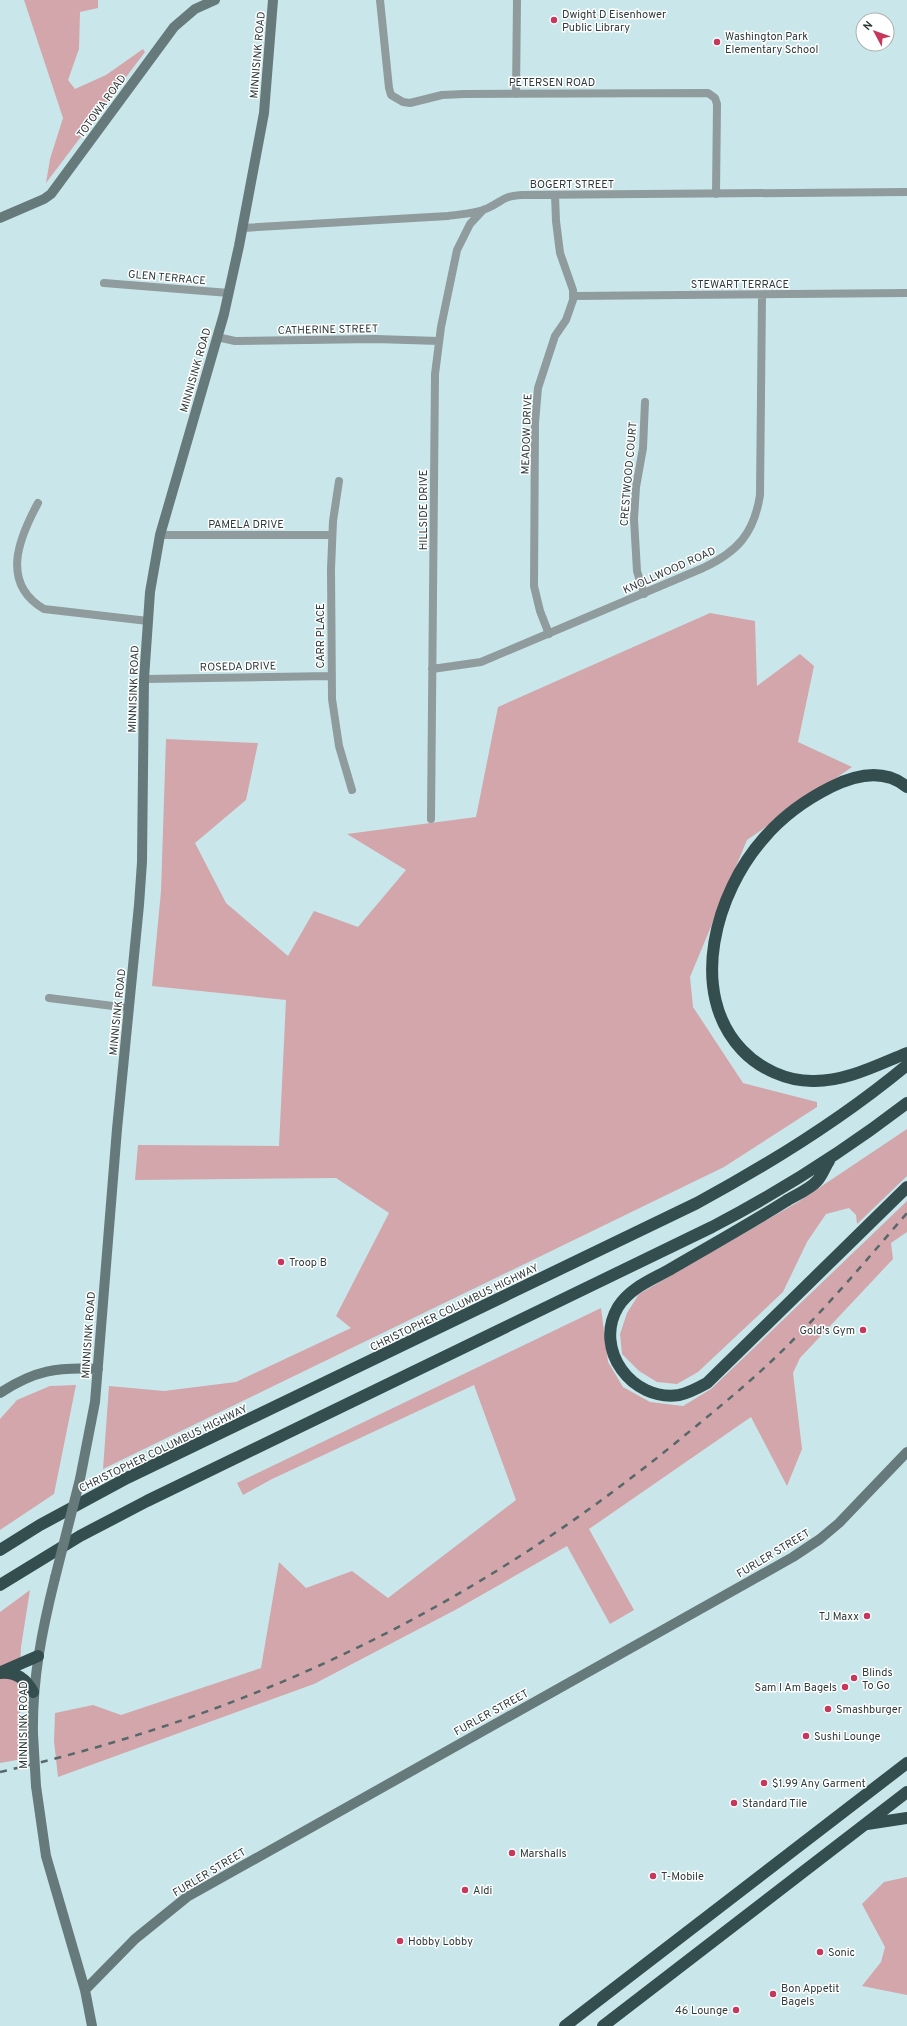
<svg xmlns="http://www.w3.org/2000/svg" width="907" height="2026" font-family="Overpass,sans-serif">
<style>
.green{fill:#d2a6ab}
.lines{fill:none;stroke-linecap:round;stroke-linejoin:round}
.street{stroke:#8f9b9c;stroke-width:8}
.secondary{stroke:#677a7b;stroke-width:10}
.highway{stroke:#344e50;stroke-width:12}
.rail{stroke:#57686a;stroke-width:2.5;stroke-dasharray:7 7;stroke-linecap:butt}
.secondary-bridge{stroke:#677a7b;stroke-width:10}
.poi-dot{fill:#c6375b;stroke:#fff;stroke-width:1.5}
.labels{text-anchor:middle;stroke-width:3;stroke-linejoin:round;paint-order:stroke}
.poi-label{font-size:11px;fill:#2e3a3b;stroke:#fff;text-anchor:start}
.street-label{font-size:11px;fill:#2e3a3b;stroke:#fff}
</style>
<rect width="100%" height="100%" fill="#c9e7ea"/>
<!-- green -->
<path class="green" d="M24 0H98V8L80 12 79 49 68 80 75 89 106 75 143 49 145 52 46 183 50 159 63 118Z
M710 613 755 621 757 686 800 654 814 666 798 742 852 767 747 840 690 977 693 1007 743 1083 817 1102V1107L724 1167 103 1469 109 1386 164 1391 236 1382 351 1328 336 1316 389 1213 336 1178 135 1180 138 1145 279 1146 286 1000 152 986 161 891 166 739 258 743 246 800 195 843 226 903 288 956 314 911 358 927 406 870 347 834 476 817 498 707Z
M907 1129V1176L857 1224 856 1215 849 1208 826 1214 807 1242 783 1292 698 1372 677 1384 657 1382 639 1371 622 1354 620 1334 627 1313 639 1294 798 1202Z
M907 1201V1232L891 1243 893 1259 800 1358 793 1373 802 1449 787 1486 751 1417 589 1529 634 1610 610 1624 567 1546 457 1609 314 1684 58 1777 54 1741 55 1713 93 1705 121 1715 261 1668 279 1562 306 1588 352 1571 388 1598 516 1500 474 1385 272 1479 243 1495 237 1483 601 1308 608 1362 623 1387 650 1402 683 1406 711 1389Z
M76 1385 54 1494 0 1530V1419L17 1400 50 1386Z
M30 1590 21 1647 19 1692 22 1759 0 1763V1612Z
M907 1877V1995L862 1986 881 1962 885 1947 862 1904 884 1882Z"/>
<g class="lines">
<!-- street -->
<path class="street" d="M380 0 389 88 391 95 403 102 410 103 442 95 464 94 708 93 715 98 717 104 716 194
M516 94 517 0
M243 228 448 216C460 214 476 214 488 208 503 201 503 196 522 195L907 192
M104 283 229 293
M573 296 907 293
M217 337 235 341 376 339 439 341
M339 481 333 521 331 569 332 699 339 746 352 790
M38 503C19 538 0 583 44 609L148 621
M160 535H332
M644 594 637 571 634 519 636 487 643 448 645 402
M549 634 540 611 534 586 535 423 538 388 555 336 566 320 573 300V290L560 253 556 221 555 195
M432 669 481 662 703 568C737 552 754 534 760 495L762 295
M144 679 331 676
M431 819 435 374 441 327 457 250 470 224 483 210
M49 998 129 1008"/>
<!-- secondary -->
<path class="secondary" d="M0 218 44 199 51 194 174 27 195 9 215 0
M0 1393C35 1370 57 1367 98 1369
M80 1479 95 1402 117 1129 139 905 142 862 144 679 150 592 160 535 224 314 239 246 264 113 273 0
M33 1734C32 1680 42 1630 55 1578
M36 1786 46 1856 85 1990 92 2026
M85 1990 135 1939 187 1897 793 1557 820 1539 839 1523 907 1452"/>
<!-- highway -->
<path class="highway" d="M907 787C884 768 855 775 831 787 805 800 782 817 764 838 716 892 687 992 742 1050 760 1069 787 1081 812 1081 845 1082 877 1065 907 1053
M829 1161C825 1167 822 1176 817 1181 810 1189 796 1195 786 1201 748 1225 708 1247 669 1270 651 1280 630 1288 618 1307 593 1349 632 1402 679 1395 689 1393 698 1388 707 1383L907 1187
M0 1550 40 1525 127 1478 697 1203C771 1163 842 1119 907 1065
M0 1585 80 1536 147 1501 712 1227C781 1191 846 1150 907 1103
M1 1672 38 1656
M0 1673C16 1671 26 1679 33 1692
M867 1824 907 1818
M565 2026 907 1763
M603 2026 907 1792"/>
<!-- rail -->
<path class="rail" d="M0 1772C259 1713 479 1605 684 1436 722 1405 760 1374 794 1339 834 1299 870 1256 907 1213"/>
<!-- secondary-bridge -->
<path class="secondary-bridge" d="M55 1578 80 1479
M33 1734 36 1786"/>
</g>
<!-- markers -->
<g class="poi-dot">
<circle cx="554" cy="20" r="4"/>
<circle cx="717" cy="42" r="4"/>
<circle cx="281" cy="1262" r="4"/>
<circle cx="863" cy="1330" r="4"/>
<circle cx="867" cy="1616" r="4"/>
<circle cx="854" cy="1678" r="4"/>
<circle cx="845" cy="1687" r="4"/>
<circle cx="828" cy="1709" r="4"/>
<circle cx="806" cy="1736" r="4"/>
<circle cx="764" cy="1783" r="4"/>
<circle cx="734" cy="1803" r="4"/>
<circle cx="512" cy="1853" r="4"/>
<circle cx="653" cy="1876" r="4"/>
<circle cx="465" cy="1890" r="4"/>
<circle cx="400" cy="1941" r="4"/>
<circle cx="820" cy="1952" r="4"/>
<circle cx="773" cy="1994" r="4"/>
<circle cx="736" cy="2010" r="4"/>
</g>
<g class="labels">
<!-- poi labels -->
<g class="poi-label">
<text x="562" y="18">Dwight D Eisenhower<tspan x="562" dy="13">Public Library</tspan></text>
<text x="725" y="40">Washington Park<tspan x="725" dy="13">Elementary School</tspan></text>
<text x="289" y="1266">Troop B</text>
<text x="855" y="1334" text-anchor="end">Gold's Gym</text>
<text x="859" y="1620" text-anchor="end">TJ Maxx</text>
<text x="862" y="1676">Blinds<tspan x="862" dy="13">To Go</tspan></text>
<text x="837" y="1691" text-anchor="end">Sam I Am Bagels</text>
<text x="836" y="1713">Smashburger</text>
<text x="814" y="1740">Sushi Lounge</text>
<text x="772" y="1787">$1.99 Any Garment</text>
<text x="742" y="1807">Standard Tile</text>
<text x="520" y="1857">Marshalls</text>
<text x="661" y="1880">T-Mobile</text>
<text x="473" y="1894">Aldi</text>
<text x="408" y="1945">Hobby Lobby</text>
<text x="828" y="1956">Sonic</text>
<text x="781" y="1992">Bon Appetit<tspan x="781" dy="13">Bagels</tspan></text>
<text x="728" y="2014" text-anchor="end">46 Lounge</text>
</g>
<!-- street labels -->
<g class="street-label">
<text transform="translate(257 55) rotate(-85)" y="4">MINNISINK ROAD</text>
<text x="552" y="86">PETERSEN ROAD</text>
<text transform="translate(101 106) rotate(-54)" y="4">TOTOWA ROAD</text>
<text x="572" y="188">BOGERT STREET</text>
<text transform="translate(167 277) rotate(5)" y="4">GLEN TERRACE</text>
<text x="740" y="288">STEWART TERRACE</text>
<text transform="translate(328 329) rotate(-1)" y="4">CATHERINE STREET</text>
<text transform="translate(195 370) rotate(-74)" y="4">MINNISINK ROAD</text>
<text transform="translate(526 434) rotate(-88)" y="4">MEADOW DRIVE</text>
<text transform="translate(628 474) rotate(-85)" y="4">CRESTWOOD COURT</text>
<text transform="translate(423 510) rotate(-90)" y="4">HILLSIDE DRIVE</text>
<text x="246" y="528">PAMELA DRIVE</text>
<text transform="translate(669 570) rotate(-24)" y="4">KNOLLWOOD ROAD</text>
<text transform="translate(320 636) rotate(-90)" y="4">CARR PLACE</text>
<text transform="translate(238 666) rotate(-1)" y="4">ROSEDA DRIVE</text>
<text transform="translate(133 689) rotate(-88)" y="4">MINNISINK ROAD</text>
<text transform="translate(117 1012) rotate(-84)" y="4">MINNISINK ROAD</text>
<text transform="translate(454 1307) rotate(-26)" y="4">CHRISTOPHER COLUMBUS HIGHWAY</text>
<text transform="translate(88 1335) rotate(-86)" y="4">MINNISINK ROAD</text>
<text transform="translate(163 1448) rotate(-26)" y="4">CHRISTOPHER COLUMBUS HIGHWAY</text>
<text transform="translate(773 1553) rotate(-31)" y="4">FURLER STREET</text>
<text transform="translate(491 1712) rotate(-29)" y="4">FURLER STREET</text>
<text transform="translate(23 1725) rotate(-90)" y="4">MINNISINK ROAD</text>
<text transform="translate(209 1872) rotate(-31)" y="4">FURLER STREET</text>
</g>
</g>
<!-- north arrow -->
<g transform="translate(875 32) rotate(311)"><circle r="19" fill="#ffffff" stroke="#abb0b1"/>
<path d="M0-3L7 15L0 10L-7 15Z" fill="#c6375b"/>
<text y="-6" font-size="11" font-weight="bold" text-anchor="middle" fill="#2e3a3b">N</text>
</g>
</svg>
